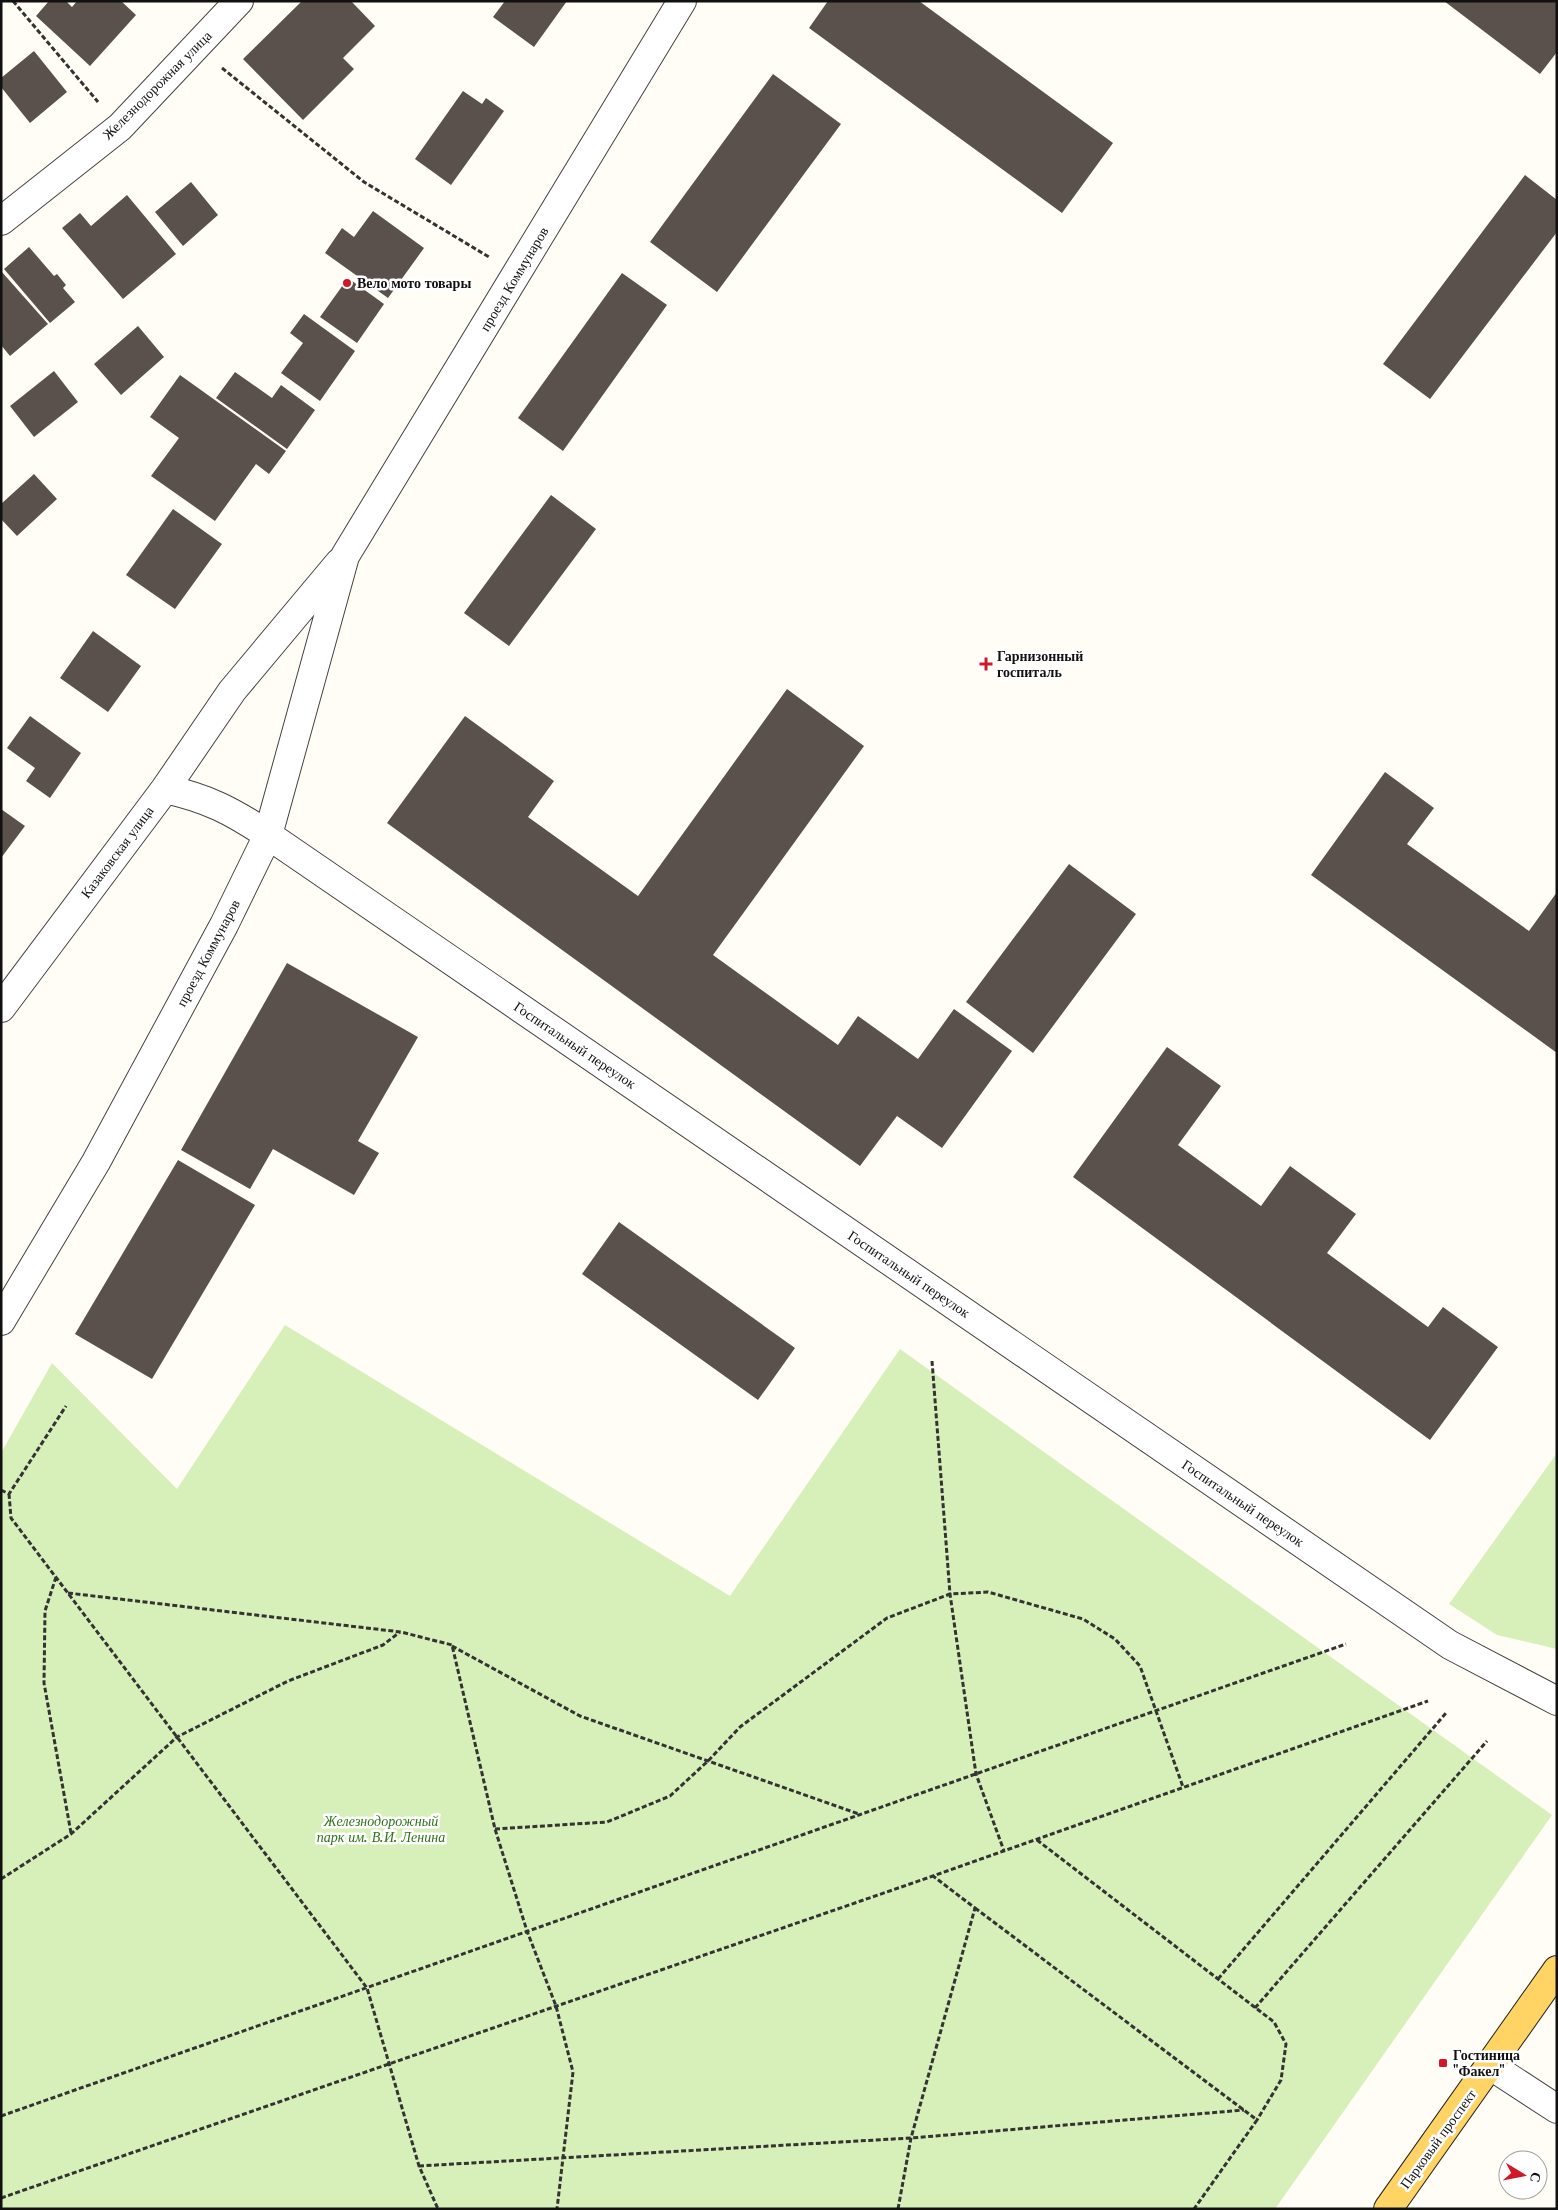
<svg xmlns="http://www.w3.org/2000/svg" width="1558" height="2210" font-family="'Libre Baskerville',serif">
<style>
.green{fill:#d7efb8}
.building{fill:#5b514c}
.lines{fill:none;stroke-linecap:round;stroke-linejoin:round}
.minor-casing{stroke:#444;stroke-width:30}
.major-casing{stroke:#222;stroke-width:30}
.path{stroke:#333;stroke-width:3;stroke-dasharray:5 2.5;stroke-linecap:butt}
.minor{stroke:#fff;stroke-width:28}
.major{stroke:#ffd465;stroke-width:28}
.poi-dot{fill:#d31727;stroke:#fff;stroke-width:2}
.labels{text-anchor:middle;stroke-width:5;stroke-linejoin:round;paint-order:stroke}
.street-label{font-size:14px;fill:#111;stroke:#fff}
.poi-label{font-size:14px;font-weight:bold;fill:#111;stroke:#fff;text-anchor:start}
.park-label{font-size:14px;font-style:italic;fill:#2e7218;stroke:#fff}
</style>
<rect width="100%" height="100%" fill="#fffdf5"/>
<!-- green -->
<path class="green" d="M285 1325 730 1596 900 1349 1552 1815 1275 2209H1V1453L52 1363 177 1489Z
M1557 1453V1649L1497 1635 1449 1604Z"/>
<!-- building -->
<path class="building" d="M49 1H66L72 7 77 1H121L136 15 90 66 36 16Z
M302 1H351L375 26 343 58 354 69 303 120 243 59Z
M505 1H567L534 47 493 17Z
M828 1H919L1113 143 1062 213 809 28Z
M1444 1H1557V52L1540 74Z
M34 51 67 92 30 123 1 87V78Z
M773 74 841 124 717 292 650 242Z
M463 91 482 104 486 98 504 111 451 185 415 159Z
M1525 175 1557 200V232L1430 399 1383 364Z
M191 182 218 215 183 246 155 212Z
M127 195 176 254 123 299 62 228 80 213 91 226Z
M373 211 424 248 388 298 325 253 342 228 354 237Z
M29 247 54 276 57 274 66 285 63 288 75 302 50 323 4 269Z
M1 271 48 324 10 356 1 345Z
M622 273 667 305 563 451 518 418Z
M348 278 384 304 357 343 320 317Z
M304 314 355 351 320 401 281 373 303 343 290 333Z
M138 326 164 357 121 395 94 364Z
M54 371 78 402 34 437 10 406Z
M235 372 272 398 281 385 315 410 287 449 216 398Z
M180 375 286 451 269 474 256 464 215 521 151 476 179 438 150 417Z
M34 474 57 499 17 536 1 519V504Z
M551 495 596 529 509 646 464 613Z
M173 509 222 544 175 609 126 575Z
M93 631 141 666 108 712 60 678Z
M787 689 864 746 713 955 838 1045 858 1016 918 1059 954 1009 1012 1051 942 1148 897 1116 860 1166 387 823 465 716 554 781 528 817 638 896Z
M30 716 81 753 50 798 26 781 35 768 7 748Z
M1385 772 1434 808 1407 844 1529 931 1557 892V1053L1311 875Z
M1 809 25 826 1 858Z
M1069 864 1136 914 1033 1053 966 1002Z
M287 963 418 1037 358 1141 379 1153 354 1195 273 1149 250 1189 181 1150Z
M1167 1047 1221 1086 1178 1145 1261 1206 1290 1166 1356 1214 1327 1253 1428 1327 1443 1307 1498 1347 1430 1440 1073 1177Z
M178 1160 255 1205 152 1379 75 1334Z
M619 1222 795 1348 758 1400 582 1274Z"/>
<g class="lines">
<defs>
<path id="minor" d="M1 221 120 127 239 1
M165 789C207 798 232 811 268 835L1450 1645 1557 1701
M1 1008 165 789 232 691 339 563
M1 1321 96 1162 224 925 268 835 345 556 682 1
M1491 2066 1557 2109"/>
<path id="major" d="M1388 2209 1557 1970"/>
</defs>
<!-- minor casing -->
<use href="#minor" class="minor-casing"/>
<!-- major casing -->
<use href="#major" class="major-casing"/>
<!-- path -->
<path class="path" d="M13 1 98 102
M222 68 364 182 489 257
M932 1361 950 1594 976 1774 1004 1851
M1 1490 9 1494 66 1406
M9 1494 11 1518 367 1988 419 2166 438 2209
M56 1577 45 1611 44 1683 71 1833
M68 1593 401 1632 452 1645 495 1829 527 1931 556 2006 573 2072 557 2209
M452 1646 580 1716 859 1814
M495 1829 607 1822 670 1796 708 1761 740 1727 887 1618 950 1594 988 1592 1083 1619 1115 1639 1140 1666 1183 1787
M1037 1840 1274 2022 1286 2044 1281 2080 1257 2120
M1 1879 71 1834 177 1737 288 1681 383 1645 400 1632
M975 1908 1257 2120 1194 2209
M1218 1979 1446 1713
M1255 2008 1487 1741
M1 2116 1346 1644
M419 2166 911 2138 1244 2110
M1 2198 933 1876 1428 1701
M898 2209 911 2138 975 1908 933 1876"/>
<!-- minor -->
<use href="#minor" class="minor"/>
<!-- major -->
<use href="#major" class="major"/>
</g>
<!-- markers -->
<g class="poi-dot">
<circle cx="347" cy="283" r="5"/>
<path d="M983.5 656.5h5v5h5v5h-5v5h-5v-5h-5v-5h5z"/>
<rect x="1438" y="2058" width="10" height="10" rx="2.5"/>
</g>
<g class="labels">
<!-- street labels -->
<g class="street-label">
<text transform="translate(157 85) rotate(-45)" y="5">Железнодорожная улица</text>
<text transform="translate(514 279) rotate(-59)" y="5">проезд Коммунаров</text>
<text transform="translate(117 852) rotate(-53)" y="5">Казаковская улица</text>
<text transform="translate(208 953) rotate(-62)" y="5">проезд Коммунаров</text>
<text transform="translate(575 1045) rotate(34)" y="5">Госпитальный переулок</text>
<text transform="translate(909 1274) rotate(34)" y="5">Госпитальный переулок</text>
<text transform="translate(1243 1503) rotate(34)" y="5">Госпитальный переулок</text>
<text transform="translate(1438 2139) rotate(-54)" y="5">Парковый проспект</text>
</g>
<!-- poi labels -->
<g class="poi-label">
<text x="357" y="288">Вело мото товары</text>
<text x="997" y="661">Гарнизонный<tspan x="997" dy="16">госпиталь</tspan></text>
<text x="1453" y="2060">Гостиница<tspan x="1453" dy="16">"Факел"</tspan></text>
</g>
<!-- park labels -->
<g class="park-label">
<text x="381" y="1826">Железнодорожный<tspan x="381" dy="16">парк им. В.И. Ленина</tspan></text>
</g>
</g>
<!-- border -->
<rect width="1558" height="2210" fill="none" stroke="#111111" stroke-width="5"/>
<!-- north arrow -->
<g transform="translate(1523 2175) rotate(100)"><circle r="24" fill="#ffffff" stroke="#a0a0a0"/>
<path d="M0-4L9 19L0 12L-9 19Z" fill="#d31727"/>
<text y="-8" font-size="14" font-weight="bold" text-anchor="middle" fill="#111111">С</text>
</g>
</svg>
